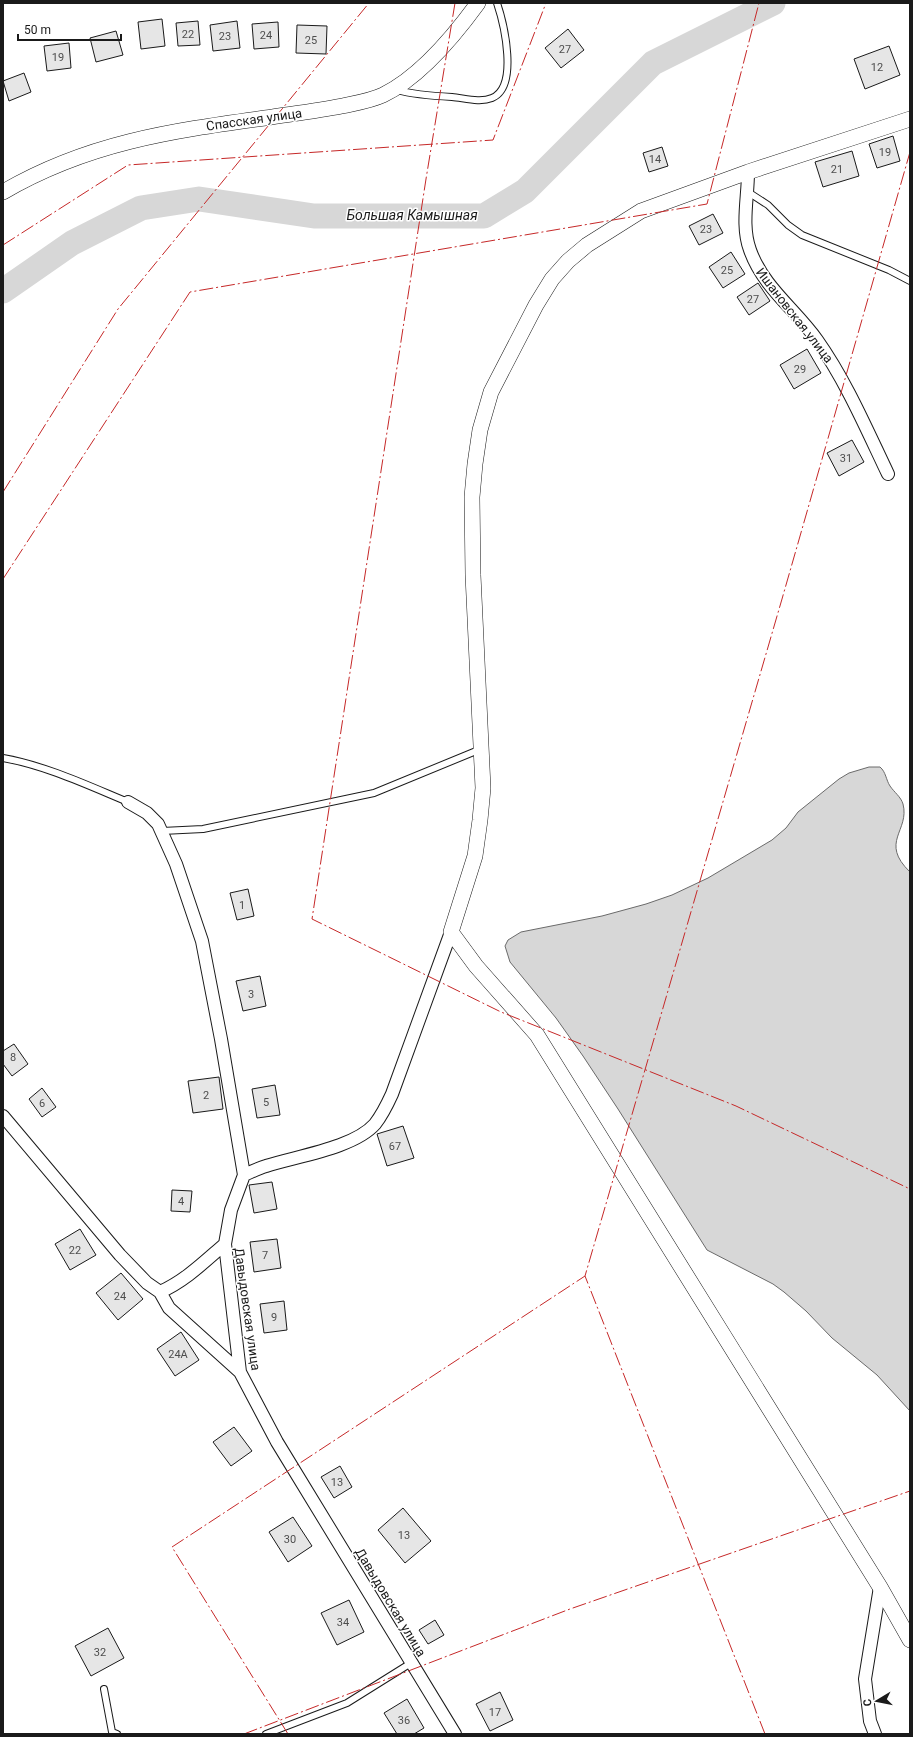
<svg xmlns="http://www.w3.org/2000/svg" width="913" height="1737" font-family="Roboto,sans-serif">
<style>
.water{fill:#d7d7d7;stroke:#6a6a6a}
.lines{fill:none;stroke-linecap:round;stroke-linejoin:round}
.river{stroke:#d7d7d7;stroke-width:25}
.building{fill:#e6e6e6;stroke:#1a1a1a}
.service-casing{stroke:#1a1a1a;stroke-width:8}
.minor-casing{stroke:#1a1a1a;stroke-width:14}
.tertiary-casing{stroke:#1a1a1a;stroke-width:16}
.service{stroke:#fff;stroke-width:6}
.minor{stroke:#fff;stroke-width:12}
.tertiary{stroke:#fff;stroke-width:15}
.power{stroke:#c62828;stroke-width:1;stroke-dasharray:14 3 2 3;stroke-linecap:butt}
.labels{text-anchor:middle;stroke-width:3;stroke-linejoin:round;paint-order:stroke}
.number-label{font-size:11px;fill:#4d4d4d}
.street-label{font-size:13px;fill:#1a1a1a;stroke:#fff}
.water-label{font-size:14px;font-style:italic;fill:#1a1a1a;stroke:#fff}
</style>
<rect width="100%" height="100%" fill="#fff"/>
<!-- water -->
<path class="water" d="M869 767H880C886 772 886 780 890 786 894 792 901 797 903 804 910 831 879 842 910 872V1411L877 1375 832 1338 806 1311 784 1292 773 1284 707 1250 618 1109 583 1056 556 1018 510 962 505 946 508 940 521 932 602 916 646 904 672 895 708 878 772 840 786 828 798 812 839 779 849 773Z"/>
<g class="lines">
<!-- river -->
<path class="river" d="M3 291 72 243 141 208 199 199 314 216H484L525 191 653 63 773 3"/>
</g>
<!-- building -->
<path class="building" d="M162 19 165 46 141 49 138 22Z
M198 21 200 45 178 46 176 23Z
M237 21 240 48 213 51 210 25Z
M278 22 279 47 254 49 252 24Z
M297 25 327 26 326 54 296 53Z
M568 29 584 50 561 68 545 48Z
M116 31 123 55 96 62 90 38Z
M69 43 71 68 47 71 44 46Z
M889 46 900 75 865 89 854 59Z
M24 73 31 92 9 101 3 81Z
M893 136 900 161 877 168 869 144Z
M662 147 668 166 649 172 643 153Z
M852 151 859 176 823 187 815 162Z
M713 214 723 233 699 245 689 226Z
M731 252 745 274 723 288 709 267Z
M758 283 770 301 749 315 737 297Z
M807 349 821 373 794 389 780 365Z
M852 440 864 462 839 476 827 453Z
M248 889 254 916 237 920 230 893Z
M260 976 266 1006 243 1011 236 981Z
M14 1044 28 1064 12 1076 3 1064V1051Z
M219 1077 223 1109 193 1113 188 1081Z
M275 1085 280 1115 257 1118 252 1089Z
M42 1088 56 1107 42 1117 29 1099Z
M403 1126 414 1158 387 1166 377 1134Z
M272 1182 277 1209 254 1213 249 1185Z
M172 1190 192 1191 190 1212 171 1211Z
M80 1229 96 1255 70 1270 55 1244Z
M277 1239 281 1268 254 1272 250 1242Z
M121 1273 143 1299 118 1320 96 1293Z
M284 1301 287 1330 264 1333 260 1304Z
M181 1332 199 1360 175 1376 157 1349Z
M234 1427 252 1451 231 1466 213 1442Z
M340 1466 352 1487 334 1498 321 1477Z
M403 1508 431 1541 405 1563 378 1530Z
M293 1517 312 1546 288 1562 269 1532Z
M349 1600 364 1632 337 1645 321 1613Z
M435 1620 444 1635 428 1644 419 1630Z
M108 1628 124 1658 91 1676 75 1646Z
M500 1692 513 1720 490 1731 476 1704Z
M407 1699 424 1728 414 1734H397L384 1713Z"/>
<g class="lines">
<defs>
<path id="service" d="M397 90C415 95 433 96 452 97 464 98 480 103 492 98 519 87 504 24 497 3
M748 192 768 205 788 225 802 235 889 270 910 281
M3 758C47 766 87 785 128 802
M162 831 203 829 374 793 481 749
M104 1689 112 1732 117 1734
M266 1734 347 1703 411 1663"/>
<path id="minor" d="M748 172C748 198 741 226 750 250 763 287 795 309 817 340 846 381 866 428 888 474
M128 802 147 813 158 824 176 864 202 941 221 1039 244 1175 231 1210 225 1244
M3 1116 120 1255 147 1283 160 1292C185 1281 204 1262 225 1244L240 1372 277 1442 455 1734
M244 1175C251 1172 259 1168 266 1166 297 1156 354 1148 375 1124 382 1115 387 1105 392 1094L451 932
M160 1292 169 1308 240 1372
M875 1734 870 1721 865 1679 880 1587"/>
<path id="tertiary" d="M910 119 748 172 641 211 587 245 568 261 552 279 536 305 491 392 480 430 475 464 472 497 473 575 483 788 480 820 475 856 451 932 476 966 537 1035 880 1587 910 1640
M3 192C87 143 170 131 265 118 291 114 317 111 342 106 356 103 370 101 383 95 420 77 454 36 478 3"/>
</defs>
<!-- service casing -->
<use href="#service" class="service-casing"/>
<!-- minor casing -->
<use href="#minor" class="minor-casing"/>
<!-- tertiary casing -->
<use href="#tertiary" class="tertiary-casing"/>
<!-- service -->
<use href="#service" class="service"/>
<!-- minor -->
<use href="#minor" class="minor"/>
<!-- tertiary -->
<use href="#tertiary" class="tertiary"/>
<!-- power -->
<path class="power" d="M455 3 426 179 312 919 501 1012 736 1106 910 1189
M3 245 128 165 493 140 546 3
M3 492 118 309 369 3
M3 579 190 292 707 204 759 3
M244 1734 570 1609 910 1491
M288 1734 172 1547 585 1276
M765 1734 585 1276 782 599 910 152"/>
</g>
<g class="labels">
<!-- number labels -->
<g class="number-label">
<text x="188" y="38">22</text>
<text x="266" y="39">24</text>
<text x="225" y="40">23</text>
<text x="311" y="44">25</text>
<text x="565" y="53">27</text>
<text x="58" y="61">19</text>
<text x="877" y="71">12</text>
<text x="885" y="156">19</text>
<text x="655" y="163">14</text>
<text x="837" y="173">21</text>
<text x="706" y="233">23</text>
<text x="727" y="274">25</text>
<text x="753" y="303">27</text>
<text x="800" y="373">29</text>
<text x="846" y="462">31</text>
<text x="242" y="909">1</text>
<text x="251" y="998">3</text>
<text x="13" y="1061">8</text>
<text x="206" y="1099">2</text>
<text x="266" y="1106">5</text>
<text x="42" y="1107">6</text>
<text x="395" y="1150">67</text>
<text x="181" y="1205">4</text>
<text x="75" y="1254">22</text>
<text x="265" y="1259">7</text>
<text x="120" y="1300">24</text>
<text x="274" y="1321">9</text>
<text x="178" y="1358">24А</text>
<text x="337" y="1486">13</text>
<text x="404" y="1539">13</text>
<text x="290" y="1543">30</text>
<text x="343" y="1626">34</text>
<text x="100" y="1656">32</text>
<text x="495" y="1716">17</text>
<text x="404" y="1724">36</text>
</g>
<!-- street labels -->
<g class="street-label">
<text transform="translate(254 119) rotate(-8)" y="5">Спасская улица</text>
<text transform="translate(795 315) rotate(52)" y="5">Ишановская улица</text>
<text transform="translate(248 1309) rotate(82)" y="5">Давыдовская улица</text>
<text transform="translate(391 1602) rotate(59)" y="5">Давыдовская улица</text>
</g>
<!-- water labels -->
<g class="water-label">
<text x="412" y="220">Большая Камышная</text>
</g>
</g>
<!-- border -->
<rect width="913" height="1737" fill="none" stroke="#1a1a1a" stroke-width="8"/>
<!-- north arrow -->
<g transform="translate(877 1701) rotate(260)" stroke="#ffffff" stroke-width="3" paint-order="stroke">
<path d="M0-3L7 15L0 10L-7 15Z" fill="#1a1a1a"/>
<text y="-6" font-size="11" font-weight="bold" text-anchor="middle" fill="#1a1a1a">С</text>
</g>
<!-- scale -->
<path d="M18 34v6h103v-6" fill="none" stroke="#1a1a1a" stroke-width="2"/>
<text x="24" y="34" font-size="12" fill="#1a1a1a" stroke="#ffffff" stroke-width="3" paint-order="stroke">50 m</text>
</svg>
